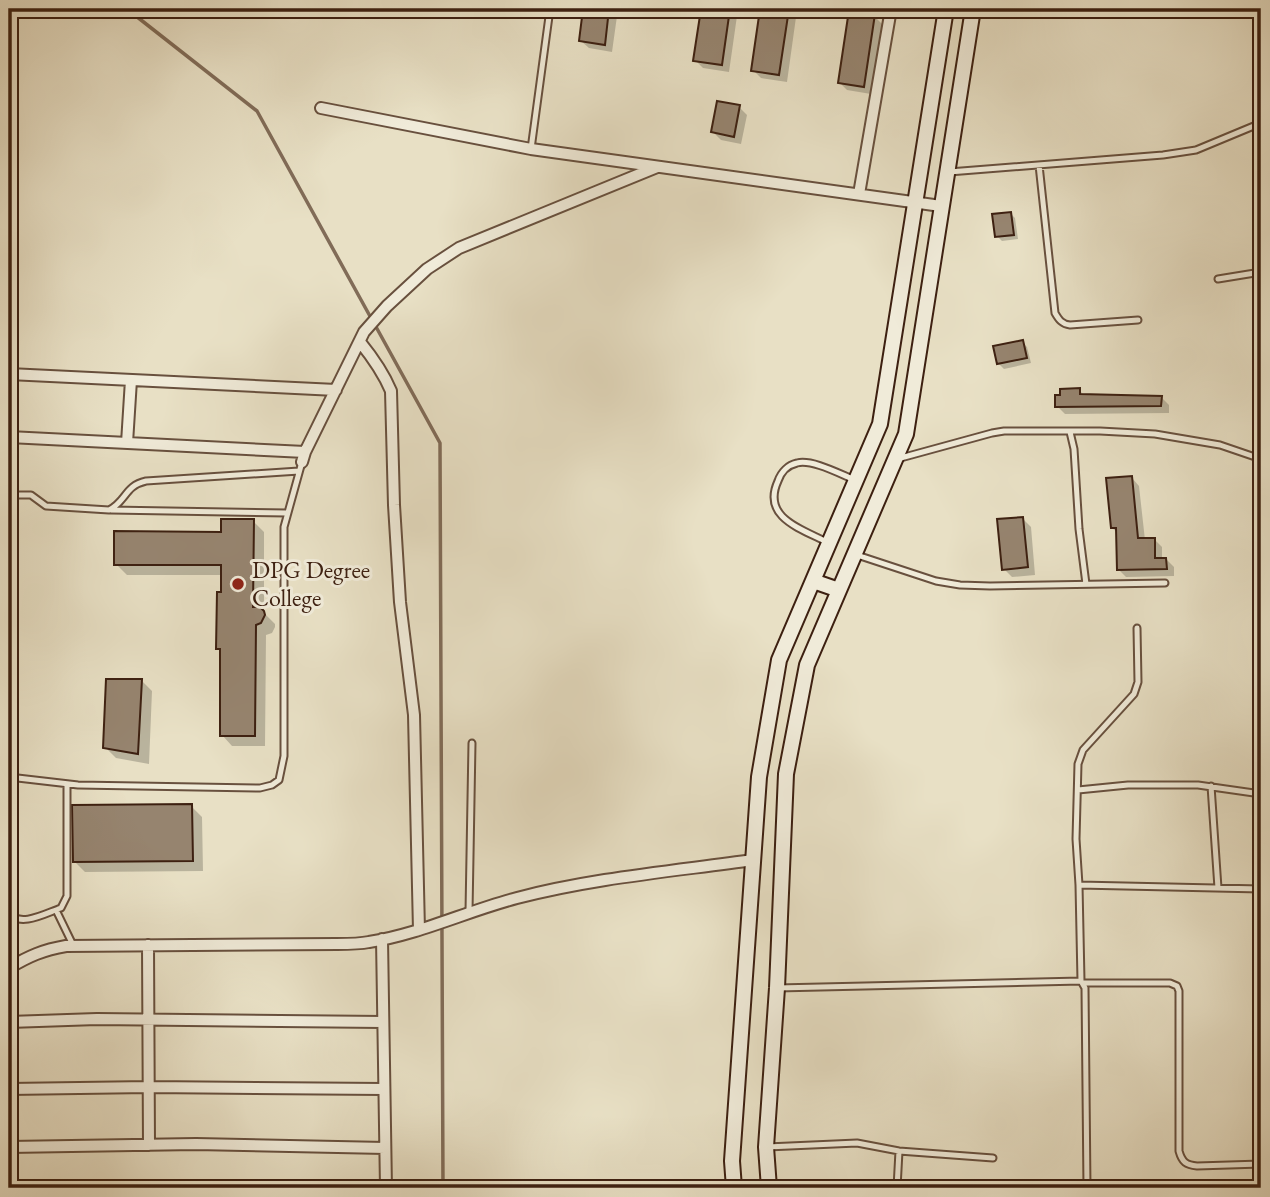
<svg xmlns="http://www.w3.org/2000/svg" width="1270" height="1197" font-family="'EB Garamond',serif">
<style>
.shadow{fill:#0003}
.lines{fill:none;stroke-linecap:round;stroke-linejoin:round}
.stream{stroke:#816c58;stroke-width:3.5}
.building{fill:#96846f;stroke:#3d2011;stroke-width:2}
.service-casing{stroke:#68503e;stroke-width:9}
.minor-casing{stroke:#68503e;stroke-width:14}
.secondary-casing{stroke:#3d2011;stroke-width:18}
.service{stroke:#f0ebd9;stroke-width:5}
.minor{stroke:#f0ebd9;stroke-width:10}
.secondary{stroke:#f0ebd9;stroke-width:14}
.poi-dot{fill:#8f2418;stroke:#f0ebd9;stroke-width:2.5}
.labels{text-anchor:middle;stroke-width:6;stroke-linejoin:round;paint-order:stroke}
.poi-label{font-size:24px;fill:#3d2011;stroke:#f0ebd9;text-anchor:start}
</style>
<rect width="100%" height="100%" fill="#e8e0c5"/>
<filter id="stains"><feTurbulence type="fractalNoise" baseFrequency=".00286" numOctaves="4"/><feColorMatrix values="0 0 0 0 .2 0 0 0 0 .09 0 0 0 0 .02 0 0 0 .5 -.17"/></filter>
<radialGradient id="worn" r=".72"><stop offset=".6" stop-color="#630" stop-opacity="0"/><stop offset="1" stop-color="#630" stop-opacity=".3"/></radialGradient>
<!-- shadow -->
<path class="shadow" d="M585 9H618L612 52 589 48 581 41Z
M703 9H738L729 72 703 68 695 60Z
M762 9 797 10 787 82 761 78 753 70Z
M874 16 882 24 871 94 847 90 839 82Z
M739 107 747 115 741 144 721 140 713 132Z
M1010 213 1015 218 1018 239 1002 241 997 236Z
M1022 342 1027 347 1031 363 1004 369 999 364Z
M1079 390 1085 396 1161 397 1169 405V413L1065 414 1057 406Z
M1132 478 1139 486 1145 540 1154 539 1162 547V560L1166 559 1174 567V576L1126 577 1118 569V533L1112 528Z
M1023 519 1031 527 1035 575 1012 577 1004 569Z
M253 521 264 532V613L275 624V627L272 633 266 635 265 746H232L222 735V653L217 648 223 575H127L116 564 223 533Z
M142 681 152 691 149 764 116 758 105 747Z
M191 806 202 817 203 871 85 872 74 861Z"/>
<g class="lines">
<!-- stream -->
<path class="stream" d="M127 9 257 111 371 318
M375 325 440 443 443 1188"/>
</g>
<!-- building -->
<path class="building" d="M583 9H609L605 45 579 41Z
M701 9H730L722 65 693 61Z
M760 9H789L779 75 751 71Z
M849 10 875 14 864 87 838 83Z
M717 101 740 105 734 137 711 132Z
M1011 212 1014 235 995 237 992 214Z
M1023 340 1027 358 997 364 993 346Z
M1080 388V394L1162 396 1161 406 1055 407V395H1060V389Z
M1132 476 1138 538H1155V558H1166L1167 569 1117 570 1116 528H1111L1106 478Z
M1023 517 1028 567 1002 570 997 519Z
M221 519H254L253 607H260L264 611 265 615 261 623 256 625 255 736H220V649H216L217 592H221V565H114V531L221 532Z
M106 679H142L138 754 103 748Z
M192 804 193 861 73 862 72 805Z"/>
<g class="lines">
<defs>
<path id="service" d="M531 149 550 9
M1039 165 1055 313C1059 320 1062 324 1070 325L1138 320
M949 172 1163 155 1196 150 1261 123
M1218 279 1261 272
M1070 432 1074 449 1079 529 1086 584
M897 459 992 433 1004 431H1100L1155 434 1220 445 1261 459
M9 495H31L46 506 109 510C127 501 124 486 146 481L299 471
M111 510 287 513
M829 543C802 529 761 518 778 481 781 472 788 465 797 463 812 459 840 474 855 480
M857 555 936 581 960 585 990 586 1165 583
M9 777 78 785 260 788 272 785 279 780 284 756V527L302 462
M1211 786 1218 888
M1078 790 1128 785H1198L1261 794
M1079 885 1261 889
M56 910 73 945
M469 912 472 743
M9 913C20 928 46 913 61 908L67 896V784
M1081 981 1079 885 1076 839 1078 764 1083 750 1134 694 1138 682 1137 628
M1083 983H1170L1177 986 1179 991V1151C1182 1162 1186 1165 1197 1166L1261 1164
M777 988 1081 981 1085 988 1087 1188
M767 1147 857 1143 899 1151 993 1158
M897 1188 899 1151"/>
<path id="minor" d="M321 108 531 149 941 206
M859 194 891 9
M360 342C373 358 383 372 391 391L394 505 400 602 414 715 419 930
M9 374 336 390
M9 437 305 452
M127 443 131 380
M302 462 305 452 364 332 387 306 427 269 459 248 657 167
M382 939 386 1188
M148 945 149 1145
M9 968C29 956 43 950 66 946L337 944C348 944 359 944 369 942 420 934 467 911 517 898 593 878 675 871 753 860
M9 1022 97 1019 383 1022
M9 1089 149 1087 384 1089
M9 1147 196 1144 385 1148
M9 1185 10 1188"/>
<path id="secondary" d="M813 581 839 590
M734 1188 732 1161 759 777 779 660 880 424 946 9
M769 1188 766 1147 777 988 786 774 807 665 906 434 973 9"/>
</defs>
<!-- service casing -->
<use href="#service" class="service-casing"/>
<!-- minor casing -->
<use href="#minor" class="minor-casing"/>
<!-- secondary casing -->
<use href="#secondary" class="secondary-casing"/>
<!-- service -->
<use href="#service" class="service"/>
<!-- minor -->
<use href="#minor" class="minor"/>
<!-- secondary -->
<use href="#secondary" class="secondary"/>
</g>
<!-- markers -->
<circle class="poi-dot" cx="238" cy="584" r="7"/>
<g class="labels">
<!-- poi labels -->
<g class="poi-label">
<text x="252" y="578">DPG Degree<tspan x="252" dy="28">College</tspan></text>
</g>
</g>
<!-- margin -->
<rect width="1270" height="1197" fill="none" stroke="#e8e0c5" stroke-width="35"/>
<rect x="10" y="10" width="1249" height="1176" fill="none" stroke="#3d2011" stroke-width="3.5"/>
<rect x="18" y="18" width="1235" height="1162" fill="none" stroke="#3d2011" stroke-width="2"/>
<rect width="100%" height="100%" filter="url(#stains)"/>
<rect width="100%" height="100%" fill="url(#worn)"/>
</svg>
